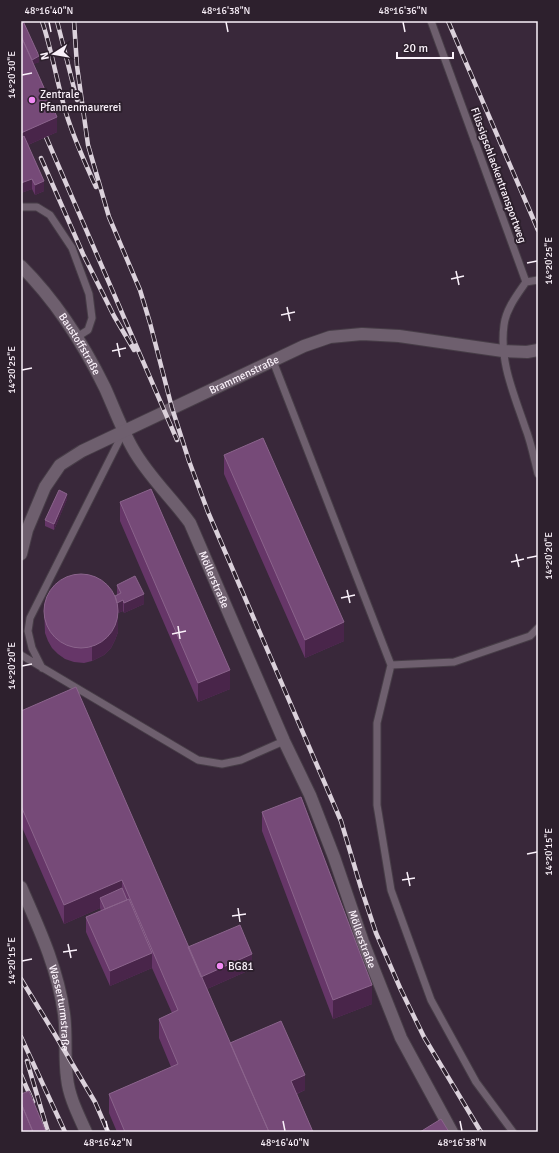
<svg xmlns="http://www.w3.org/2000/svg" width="559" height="1153" font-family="Signika,sans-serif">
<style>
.built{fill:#39283a}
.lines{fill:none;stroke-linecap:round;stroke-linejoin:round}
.lane-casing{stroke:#473d47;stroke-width:9}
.street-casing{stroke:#473d47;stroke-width:14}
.lane{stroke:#6e5f6e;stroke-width:7}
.street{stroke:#6e5f6e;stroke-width:12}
.rail-casing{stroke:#dbd1db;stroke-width:4.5}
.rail{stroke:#2d202d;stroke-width:3;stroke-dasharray:9;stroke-linecap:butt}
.wall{fill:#663668}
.shaded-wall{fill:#49254a}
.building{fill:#764a78;stroke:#8b648c}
.ticks{fill:none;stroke:#faf1fa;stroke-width:1.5}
.poi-dot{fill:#f18af4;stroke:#2d202d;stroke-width:1.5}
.labels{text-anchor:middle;stroke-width:4;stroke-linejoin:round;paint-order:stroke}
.poi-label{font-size:11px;fill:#faf1fa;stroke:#2d202d;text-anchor:start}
.street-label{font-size:11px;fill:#faf1fa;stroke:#2d202d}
.neatline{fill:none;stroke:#faf1fa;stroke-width:1.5}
.ticks-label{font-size:10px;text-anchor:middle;fill:#faf1fa}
</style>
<rect width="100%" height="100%" fill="#2d202d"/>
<!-- built -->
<path class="built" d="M21 21H538V1132H21Z"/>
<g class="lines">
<defs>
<path id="lane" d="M431 21 526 282
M21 207H37L50 215 72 248 89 294 92 318 88 330 77 337
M526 282C517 295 506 309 504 325 499 361 514 394 525 427 531 442 534 458 538 474
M526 282 538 280
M273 361 391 665 377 723V805L391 890 431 1000 476 1082 513 1132
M21 655 198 760 222 764 241 760 284 741
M391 665 454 662 530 636 538 628
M42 668 32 648 28 631 30 618 123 433"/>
<g id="street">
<path id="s1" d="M21 266C57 302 83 343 105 388 114 408 122 430 133 449 148 476 172 498 190 523L284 741 310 795 334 857 363 942 401 1038 452 1132"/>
<path id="s2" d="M21 554 27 530 45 487 60 465 82 451 304 346 330 337 362 334 399 336 503 351 527 352 538 350"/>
<path id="s3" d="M21 887C39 928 58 969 64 1014 67 1035 64 1057 67 1078 69 1097 78 1114 86 1132"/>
</g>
</defs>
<!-- lane casing -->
<use href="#lane" class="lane-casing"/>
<!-- street casing -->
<use href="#street" class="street-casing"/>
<!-- lane -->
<use href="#lane" class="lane"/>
<!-- street -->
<use href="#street" class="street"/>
<defs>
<path id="rail" d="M42 21C52 51 57 83 66 113 74 139 85 163 96 187
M57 21 77 100
M74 21 77 66 88 145 109 217 140 290 150 323 172 408 189 461 208 512 341 821 361 888 376 933 401 990 424 1037 481 1132
M448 21 538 230
M46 137 177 440
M41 158 83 254 114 316 134 350
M21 979 54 1033 95 1102 108 1132
M21 1037 65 1132
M27 1061 48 1132
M21 1075 33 1102"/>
</defs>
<!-- rail casing -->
<use href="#rail" class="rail-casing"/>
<!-- rail -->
<use href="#rail" class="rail"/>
</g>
<!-- wall -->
<path class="wall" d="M21 21 39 62 33 64 57 132 28 145 44 191 35 195 32 189 21 193Z
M224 455 344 641 305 658 224 474Z
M67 499 54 530 45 526V520Z
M120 502 230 689 198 702 120 521Z
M117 585 144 604 124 613 123 611 118 613V632L115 640 111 648 104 655 92 661 84 663 74 662 65 659 58 654 52 648 48 641 45 633 44 607 115 596 117 595Z
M21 711 188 947 252 969 207 989 230 1043 305 1090 297 1094 313 1132H117L109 1113V1094L171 1067 159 1038V1019L172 1013 152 968 110 986 86 932V917L101 911 100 908 64 924 21 825Z
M262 812 372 1004 333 1019 262 831Z"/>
<!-- shaded-wall -->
<path class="shaded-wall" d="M39 56V62L28 67V61Z
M57 117V132L21 148V133Z
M32 179V189L21 193V183Z
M44 181V191L35 195V185Z
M67 494V499L54 530V524Z
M144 594V604L124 613V603Z
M123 600V611L118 613V632L115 640 111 648 104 655 92 661V646L116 603Z
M344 622V641L305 658V640Z
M230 670V689L198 702V683Z
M122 880V899L100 898V908L64 924V905Z
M152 953V968L110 986V971Z
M252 954V969L200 992V977Z
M372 985V1004L333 1019V1000Z
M305 1075V1090L291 1096V1081Z"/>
<!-- building -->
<path class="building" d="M21 21H23L39 56 32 60 21 36Z
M21 36 57 117 21 133Z
M24 136 44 181 35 185 32 179 21 183V138Z
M263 438 344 622 305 640 224 455Z
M151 489 230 670 198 683 120 502Z
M59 490 67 494 54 524 45 520Z
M44 611a37 37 0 1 1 74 0a37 37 0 1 1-74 0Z
M135 576 144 594 124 603 123 600 117 603 116 599 115 596 121 593 117 585Z
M76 687 269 1132H125L109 1094 178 1064 159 1019 178 1010 122 880 64 905 21 806V711Z
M301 797 372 985 333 1000 262 812Z
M122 888 127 900 105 909 100 898Z
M129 899 152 953 110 971 86 917Z
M240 925 252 954 201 977 188 947Z
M281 1021 305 1075 291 1081 313 1132H269L230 1043Z
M29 1091 46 1132H33L21 1103V1094Z
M21 1103 33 1132H21Z
M441 1119 449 1132H420Z"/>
<!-- ticks -->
<path class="ticks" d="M49 22 51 32M226 22 228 32M403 22 405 32M22 75 32 73M527 263 537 261M456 271 459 285M451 279 464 276M287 307 290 321M281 315 295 312M117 343 120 357M112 351 126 348M22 370 32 368M516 554 519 567M527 558 537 556M511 562 524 559M347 590 350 603M341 598 355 595M178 626 180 639M172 634 186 631M22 666 32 664M527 854 537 852M407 872 410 886M402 880 415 878M238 908 240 922M232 916 246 914M68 944 71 958M63 952 77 950M22 961 32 959M106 1121 108 1131M283 1121 285 1131M460 1121 462 1131"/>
<!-- markers -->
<g class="poi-dot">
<circle cx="32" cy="100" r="4"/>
<circle cx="220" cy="966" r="4"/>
</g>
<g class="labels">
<!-- poi labels -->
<g class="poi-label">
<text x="40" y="98">Zentrale<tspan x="40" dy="13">Pfannenmaurerei</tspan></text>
<text x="228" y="970">BG81</text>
</g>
<!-- street labels -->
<g class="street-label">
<text transform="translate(499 175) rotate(70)" y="4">Flüssigschlackentransportweg</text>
<text dy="4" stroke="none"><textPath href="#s1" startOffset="98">Baustoffstraße</textPath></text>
<text dy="4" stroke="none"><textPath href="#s2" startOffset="303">Brammenstraße</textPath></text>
<text dy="4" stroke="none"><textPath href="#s1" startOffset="371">Möllerstraße</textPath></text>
<text dy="4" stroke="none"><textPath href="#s1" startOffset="760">Möllerstraße</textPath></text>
<text dy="4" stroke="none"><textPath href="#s3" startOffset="128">Wasserturmstraße</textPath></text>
</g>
</g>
<!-- border -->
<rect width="559" height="1153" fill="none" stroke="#2d202d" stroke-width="44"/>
<!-- north arrow -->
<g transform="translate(54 54) rotate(258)" stroke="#2d202d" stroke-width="3" paint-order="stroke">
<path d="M0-3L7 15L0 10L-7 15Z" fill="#faf1fa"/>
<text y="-6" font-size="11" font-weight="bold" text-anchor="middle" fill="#faf1fa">N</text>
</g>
<!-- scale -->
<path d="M397 52v6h56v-6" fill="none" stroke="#faf1fa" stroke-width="2"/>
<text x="403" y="52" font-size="12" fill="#faf1fa" stroke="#2d202d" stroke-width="3" paint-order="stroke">20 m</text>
<rect x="22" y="22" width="515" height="1109" class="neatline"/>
<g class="ticks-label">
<text x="49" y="14">48°16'40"N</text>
<text x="226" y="14">48°16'38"N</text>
<text x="403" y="14">48°16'36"N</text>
<text transform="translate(11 75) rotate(-90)" y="4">14°20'30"E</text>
<text transform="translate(548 261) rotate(-90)" y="4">14°20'25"E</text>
<text transform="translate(11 370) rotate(-90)" y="4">14°20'25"E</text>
<text transform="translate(548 556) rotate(-90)" y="4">14°20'20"E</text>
<text transform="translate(11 666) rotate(-90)" y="4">14°20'20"E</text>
<text transform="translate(548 852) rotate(-90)" y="4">14°20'15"E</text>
<text transform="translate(11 961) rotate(-90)" y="4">14°20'15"E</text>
<text x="108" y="1146">48°16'42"N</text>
<text x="285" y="1146">48°16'40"N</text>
<text x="462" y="1146">48°16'38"N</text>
</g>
</svg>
